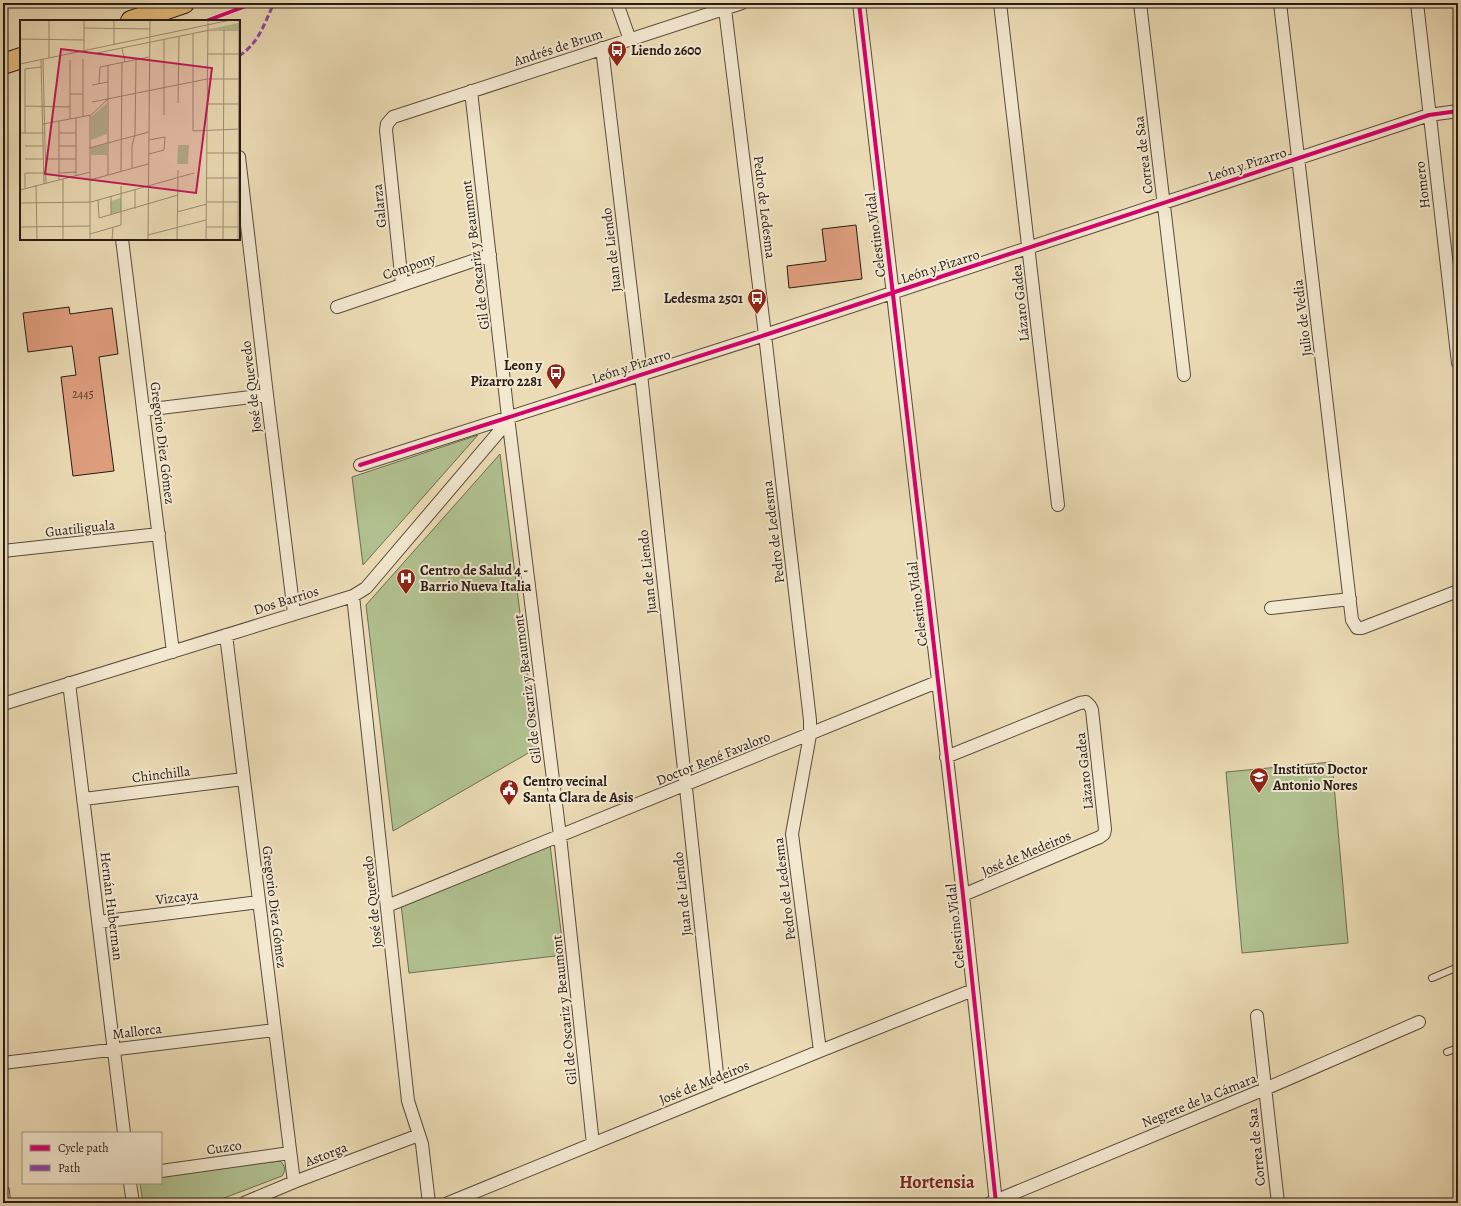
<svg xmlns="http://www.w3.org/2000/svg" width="1461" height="1206" font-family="Alegreya,serif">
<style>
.green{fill:#b2c292;stroke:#6c6e54}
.building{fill:#df9e7e;stroke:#271b16}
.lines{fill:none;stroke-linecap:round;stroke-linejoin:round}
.lane-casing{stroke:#584b3e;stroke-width:8}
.street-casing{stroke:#584b3e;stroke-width:14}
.primary-casing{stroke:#271b16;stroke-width:22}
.lane{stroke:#f3e8d0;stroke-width:6}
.street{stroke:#f3e8d0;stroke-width:12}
.primary{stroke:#e6be7b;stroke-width:20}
.quiet{stroke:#8e44ad;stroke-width:3;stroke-dasharray:6 3;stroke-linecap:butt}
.cycleway-casing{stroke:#f3e8d0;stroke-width:6}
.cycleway{stroke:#d6006c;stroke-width:4}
.labels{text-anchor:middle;stroke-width:4;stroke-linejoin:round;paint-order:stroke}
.number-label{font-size:12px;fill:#553c30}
.street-label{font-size:14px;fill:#271b16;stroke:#f3e8d0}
.poi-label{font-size:14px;font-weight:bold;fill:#271b16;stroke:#f3e8d0;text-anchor:start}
.district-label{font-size:18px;font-weight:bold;fill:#7a1f14;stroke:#f3e8d0}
.inset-road{fill:none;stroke:#9d8f76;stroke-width:1}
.view{fill:#c2185b;fill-opacity:0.15;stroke:#c2185b;stroke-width:2}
.inset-edge{fill:none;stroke:#271b16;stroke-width:2}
</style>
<rect width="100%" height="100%" fill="#ecdcb6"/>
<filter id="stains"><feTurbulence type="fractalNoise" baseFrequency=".005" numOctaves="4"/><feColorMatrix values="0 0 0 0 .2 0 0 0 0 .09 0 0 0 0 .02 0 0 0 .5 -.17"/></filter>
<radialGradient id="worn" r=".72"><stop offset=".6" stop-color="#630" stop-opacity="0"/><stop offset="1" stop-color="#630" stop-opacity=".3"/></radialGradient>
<!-- green -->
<path class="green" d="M478 435 363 565 352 477Z
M500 454 537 748 393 831 366 605Z
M1332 762 1348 943 1242 953 1226 772Z
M550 845 564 955 409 973 401 904Z
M280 1161C285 1165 286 1171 282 1176L211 1203H143L140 1183H161V1174Z"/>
<!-- building -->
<path class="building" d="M856 225 862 279 789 288 787 266 826 261 822 229Z
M69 307 70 314 112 308 118 354 99 357 114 471 73 476 61 377 76 375 72 346 28 352 23 313Z"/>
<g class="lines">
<defs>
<path id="lane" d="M1432 978 1458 967
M1447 1052 1458 1048"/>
<path id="street" d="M617 3 630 40
M859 3 963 895 996 1203
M1000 3 1058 505
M1140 3 1184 375
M1280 3 1352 620 1357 628H1362L1458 591
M1417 3 1458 363
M725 9 765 335 810 720V735L792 834 820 1051
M602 48 641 374 719 1092
M471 91 508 417 560 836 593 1144
M239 157 267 395 294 613
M122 239 173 652
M402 284 386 130 387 124 393 117 742 3
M337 307 490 255
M144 410 267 395
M360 465 765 335 1429 115 1458 111
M3 551 159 534
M353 596 408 1101 422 1144 429 1203
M1271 608 1350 599
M226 635 294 1182
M69 683 124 1133
M3 704 353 596 366 588 509 420
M946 757 1080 703 1086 702 1090 706 1092 710 1105 829 1104 834 1100 837 963 895
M84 799 243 779
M387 906 937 682
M99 922 259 902
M1257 1016 1278 1203
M3 1063 275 1030
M161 1171 290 1153
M130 1183 133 1203
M3 1191 4 1203
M244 1203 294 1182 419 1135
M448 1203 820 1051 973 990
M990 1203 1265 1089 1419 1022"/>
<path id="primary" d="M131 21 184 3
M3 64 21 58"/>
</defs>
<!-- lane casing -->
<use href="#lane" class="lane-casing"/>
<!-- street casing -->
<use href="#street" class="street-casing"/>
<!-- primary casing -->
<use href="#primary" class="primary-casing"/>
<!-- lane -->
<use href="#lane" class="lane"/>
<!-- street -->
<use href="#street" class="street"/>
<!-- primary -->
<use href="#primary" class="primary"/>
<!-- quiet -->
<path class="quiet" d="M239 56C259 43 264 24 274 3"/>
<defs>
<path id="cycleway" d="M859 3 963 895 996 1203
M206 21 254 3
M360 465 765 335 1429 115 1458 111"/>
</defs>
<!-- cycleway casing -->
<use href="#cycleway" class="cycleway-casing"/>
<!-- cycleway -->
<use href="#cycleway" class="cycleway"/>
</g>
<!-- icons -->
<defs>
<symbol id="bus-pin" viewBox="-11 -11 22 30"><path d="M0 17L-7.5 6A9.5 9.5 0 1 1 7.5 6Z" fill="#8f2418" stroke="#f3e8d0"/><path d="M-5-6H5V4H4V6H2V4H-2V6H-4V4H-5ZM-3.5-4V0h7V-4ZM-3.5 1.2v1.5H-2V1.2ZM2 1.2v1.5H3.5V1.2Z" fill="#fff"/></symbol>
<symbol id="hospital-pin" viewBox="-11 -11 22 30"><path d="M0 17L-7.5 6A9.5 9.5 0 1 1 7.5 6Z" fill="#8f2418" stroke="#f3e8d0"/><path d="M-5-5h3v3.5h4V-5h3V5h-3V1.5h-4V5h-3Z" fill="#fff"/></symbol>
<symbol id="university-pin" viewBox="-11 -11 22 30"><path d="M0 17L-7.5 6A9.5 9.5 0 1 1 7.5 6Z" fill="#8f2418" stroke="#f3e8d0"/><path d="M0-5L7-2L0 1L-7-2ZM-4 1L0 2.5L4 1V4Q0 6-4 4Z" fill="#fff"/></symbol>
<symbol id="civic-pin" viewBox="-11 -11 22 30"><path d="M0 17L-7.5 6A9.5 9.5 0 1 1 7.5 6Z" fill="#8f2418" stroke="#f3e8d0"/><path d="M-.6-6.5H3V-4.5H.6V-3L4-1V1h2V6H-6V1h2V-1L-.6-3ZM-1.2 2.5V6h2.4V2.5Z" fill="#fff"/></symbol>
</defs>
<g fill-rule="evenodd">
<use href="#bus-pin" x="606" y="39" width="22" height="30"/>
<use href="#bus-pin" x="746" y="287" width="22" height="30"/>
<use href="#bus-pin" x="545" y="362" width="22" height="30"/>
<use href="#hospital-pin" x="395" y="567" width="22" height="30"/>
<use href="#university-pin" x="1248" y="766" width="22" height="30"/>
<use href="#civic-pin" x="498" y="778" width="22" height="30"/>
</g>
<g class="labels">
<!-- number labels -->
<g class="number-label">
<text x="83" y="398">2445</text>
</g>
<!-- street labels -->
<g class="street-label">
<text transform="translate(558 47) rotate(-18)" y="5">Andrés de Brum</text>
<text transform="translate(1143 155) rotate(-97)" y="5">Correa de Saa</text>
<text transform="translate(1247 164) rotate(-18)" y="5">León y Pizarro</text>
<text transform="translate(1422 185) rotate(-97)" y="5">Homero</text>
<text transform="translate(379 206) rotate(-96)" y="5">Galarza</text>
<text transform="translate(765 207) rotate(83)" y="5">Pedro de Ledesma</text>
<text transform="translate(875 235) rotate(-97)" y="5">Celestino Vidal</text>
<text transform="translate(611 250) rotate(-97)" y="5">Juan de Liendo</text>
<text transform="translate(475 255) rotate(-97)" y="5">Gil de Oscariz y Beaumont</text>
<text transform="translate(409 266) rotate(-19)" y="5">Compony</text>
<text transform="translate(940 266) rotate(-18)" y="5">León y Pizarro</text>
<text transform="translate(1020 303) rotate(-96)" y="5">Lázaro Gadea</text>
<text transform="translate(1302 318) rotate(-97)" y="5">Julio de Vedia</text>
<text transform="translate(631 366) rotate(-18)" y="5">León y Pizarro</text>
<text transform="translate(251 387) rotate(-97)" y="5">José de Quevedo</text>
<text transform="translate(163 443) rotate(83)" y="5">Gregorio Diez Gómez</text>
<text transform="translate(80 528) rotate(-6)" y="5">Guatiliguala</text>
<text transform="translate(773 532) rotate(-97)" y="5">Pedro de Ledesma</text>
<text transform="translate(647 572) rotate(-96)" y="5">Juan de Liendo</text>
<text transform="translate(286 600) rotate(-17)" y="5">Dos Barrios</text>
<text transform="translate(917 604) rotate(-97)" y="5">Celestino Vidal</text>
<text transform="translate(527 689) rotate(-97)" y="5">Gil de Oscariz y Beaumont</text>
<text transform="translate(713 758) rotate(-22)" y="5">Doctor René Favaloro</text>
<text transform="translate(1084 771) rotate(-96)" y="5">Läzaro Gadea</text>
<text transform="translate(161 774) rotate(-7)" y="5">Chinchilla</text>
<text transform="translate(1026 853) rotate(-23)" y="5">José de Medeiros</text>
<text transform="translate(784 889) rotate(-97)" y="5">Pedro de Ledesma</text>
<text transform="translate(682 894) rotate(-96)" y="5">Juan de Liendo</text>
<text transform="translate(177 897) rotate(-7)" y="5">Vizcaya</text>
<text transform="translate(372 902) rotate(-96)" y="5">José de Quevedo</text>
<text transform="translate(112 906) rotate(83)" y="5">Hernán Huberman</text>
<text transform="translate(275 907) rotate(83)" y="5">Gregorio Diez Gómez</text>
<text transform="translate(955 926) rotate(-96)" y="5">Celestino Vidal</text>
<text transform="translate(564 1010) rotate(-96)" y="5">Gil de Oscariz y Beaumont</text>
<text transform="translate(137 1031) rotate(-7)" y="5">Mallorca</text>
<text transform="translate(704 1082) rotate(-22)" y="5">José de Medeiros</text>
<text transform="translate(1199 1100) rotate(-22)" y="5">Negrete de la Cámara</text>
<text transform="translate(224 1147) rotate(-8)" y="5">Cuzco</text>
<text transform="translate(1256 1147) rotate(-96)" y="5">Correa de Saa</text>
<text transform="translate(326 1154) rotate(-21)" y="5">Astorga</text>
</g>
<!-- poi labels -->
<g class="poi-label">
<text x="631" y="55">Liendo 2600</text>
<text x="743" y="303" text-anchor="end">Ledesma 2501</text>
<text x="542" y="370" text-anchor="end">Leon y<tspan x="542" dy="16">Pizarro 2281</tspan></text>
<text x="420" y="575">Centro de Salud 4 -<tspan x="420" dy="16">Barrio Nueva Italia</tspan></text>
<text x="1273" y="774">Instituto Doctor<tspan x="1273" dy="16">Antonio Nores</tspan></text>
<text x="523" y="786">Centro vecinal<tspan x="523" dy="16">Santa Clara de Asis</tspan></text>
</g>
<!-- district labels -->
<g class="district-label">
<text x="937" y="1188">Hortensia</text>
</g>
</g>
<!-- overview -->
<g transform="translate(20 20)">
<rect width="220" height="220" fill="#ecdcb6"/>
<path d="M219 3V9H190ZM87 83V114L71 120V97ZM87 124V135H71V128ZM158 125H169L168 144H157ZM101 178V191L91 194V181Z" fill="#b2c292"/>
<path class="inset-road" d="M64 8 130 9M173 14V111L220 109M0 19 64 20M94 25V0M102 28 105 42M64 30V0M77 33 190 10H220M187 34H219M29 38V0M21 40 24 164M23 40 26 163M50 40V99M0 44 211 0M79 64 80 47 129 37M72 65 88 62M50 74H63M72 82 187 59H220M158 83 159 17M187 84H219M5 86 50 87M70 95V220M144 95V19M63 97V39M56 98V155M23 104 71 95 88 79M0 113H25M5 113V49L21 47M39 113H56M129 120 145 117 144 130 129 134M5 126H24M39 126H56M69 128 129 112M187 133H219M5 139H23M26 139H56M112 148V126L115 114 116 40M101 151 102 42M39 153 56 152M88 155V45M187 158H219M39 160V101M70 160 128 144M16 165 17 220M5 168V153H24M0 170 70 152M91 176V195M78 180 79 198 158 175M187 182H220M0 183 71 182 174 153M115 189V170M157 192 187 184M0 207 70 206M186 207H220M70 214 101 205V166M128 215 186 200M43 220V159M92 220 93 207M128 220 130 0M157 220 158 150M186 220 188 0M203 220 204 10M218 220 219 0"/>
<path class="view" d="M41 29 192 48 176 173 25 154Z"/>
<rect width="220" height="220" class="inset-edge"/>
</g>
<!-- margin -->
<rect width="1461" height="1206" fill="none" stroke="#ecdcb6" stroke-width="16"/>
<rect x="4" y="4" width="1453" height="1198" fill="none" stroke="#271b16" stroke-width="2"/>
<rect x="8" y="8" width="1445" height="1190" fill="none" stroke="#271b16"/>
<!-- legend -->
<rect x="22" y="1132" width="140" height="52" fill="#f3e8d0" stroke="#a19686"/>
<rect x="30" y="1145" width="20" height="6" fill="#d6006c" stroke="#a19686"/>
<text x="58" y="1152" font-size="12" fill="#271b16">Cycle path</text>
<rect x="30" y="1165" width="20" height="6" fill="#8e44ad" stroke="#a19686"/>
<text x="58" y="1172" font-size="12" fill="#271b16">Path</text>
<rect width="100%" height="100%" filter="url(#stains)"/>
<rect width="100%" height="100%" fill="url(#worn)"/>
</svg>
